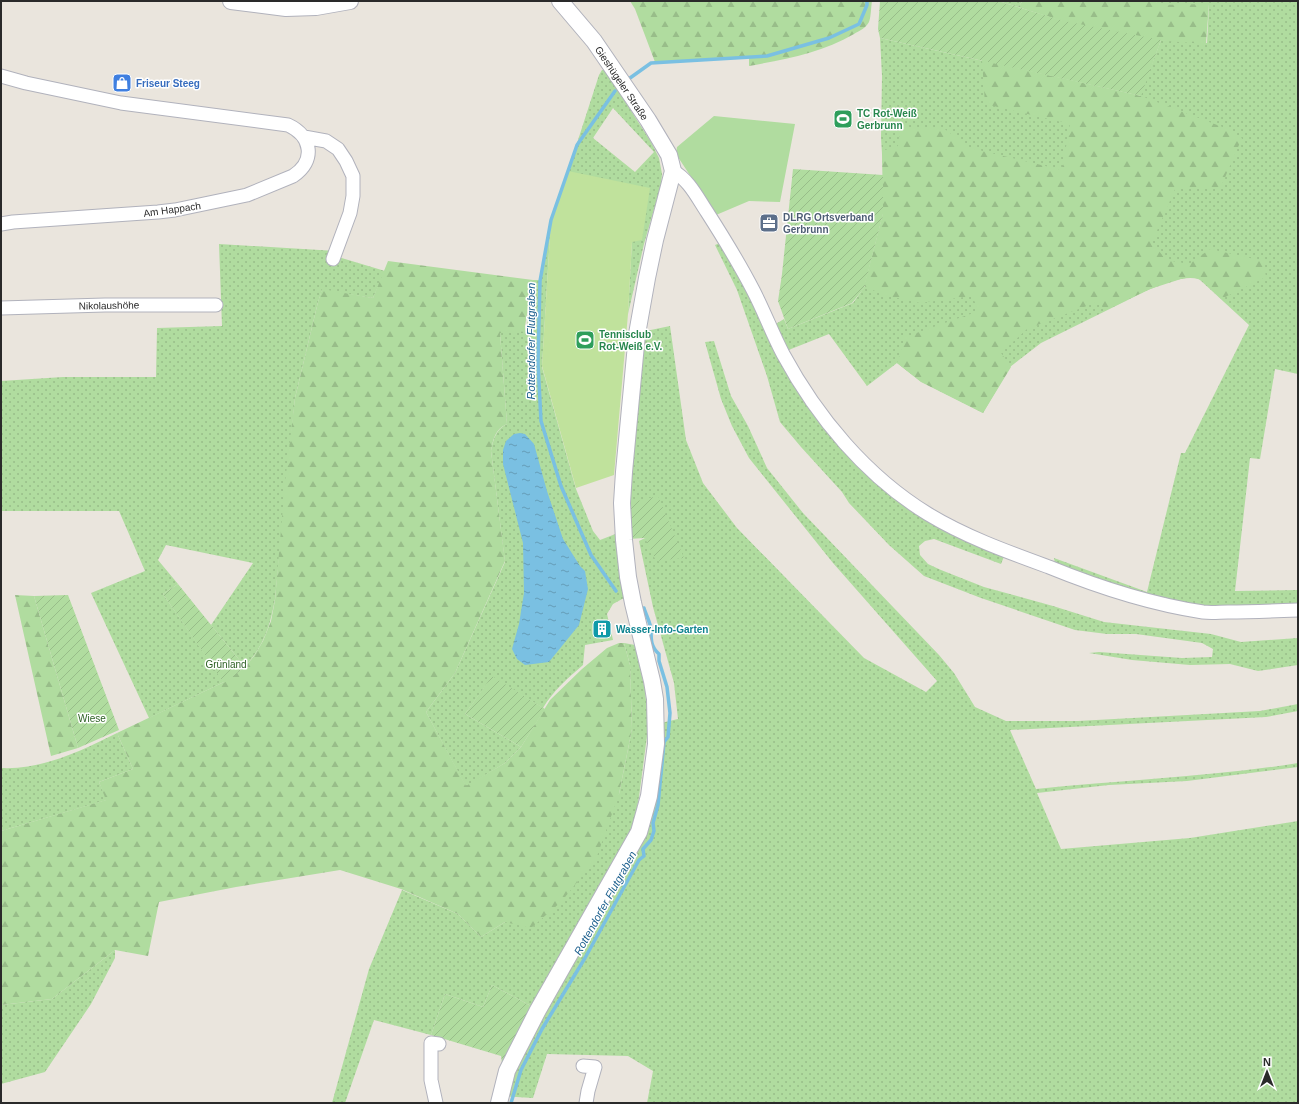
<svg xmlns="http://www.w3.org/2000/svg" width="1299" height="1104" font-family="Arial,sans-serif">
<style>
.grass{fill:url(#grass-dots);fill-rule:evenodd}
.forest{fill:url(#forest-firs)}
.park{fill:#b0dc9f}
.garden{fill:url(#garden-furrows)}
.pitch{fill:#c0e29c}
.water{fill:url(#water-ripples)}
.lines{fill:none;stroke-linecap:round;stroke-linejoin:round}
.stream{stroke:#7ac0e2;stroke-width:3.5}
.minor-casing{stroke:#b1b2bc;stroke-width:15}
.tertiary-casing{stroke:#b1b2bc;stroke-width:18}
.minor{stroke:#fff;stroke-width:13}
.tertiary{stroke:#fff;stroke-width:16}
.labels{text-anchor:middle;stroke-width:3;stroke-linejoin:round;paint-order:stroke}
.shop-label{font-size:10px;font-weight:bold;fill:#366cbe;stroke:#fff;text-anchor:start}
.street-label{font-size:10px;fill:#2a2a2a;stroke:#fff}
.leisure-label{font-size:10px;font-weight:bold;fill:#27864d;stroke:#fff;text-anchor:start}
.service-label{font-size:10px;font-weight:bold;fill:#4e5e75;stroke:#fff;text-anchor:start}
.culture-label{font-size:10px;font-weight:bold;fill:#0d838f;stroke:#fff;text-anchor:start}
.park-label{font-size:10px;fill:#2a5f21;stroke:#fff}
.water-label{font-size:11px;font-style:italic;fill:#1b5f8d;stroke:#fff}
</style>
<defs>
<pattern id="grass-dots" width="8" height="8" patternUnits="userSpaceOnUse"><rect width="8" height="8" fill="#b0dc9f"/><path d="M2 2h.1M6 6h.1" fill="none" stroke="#98bd89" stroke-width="1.8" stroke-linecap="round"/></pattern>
<pattern id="forest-firs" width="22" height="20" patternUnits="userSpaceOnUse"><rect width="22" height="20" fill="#b0dc9f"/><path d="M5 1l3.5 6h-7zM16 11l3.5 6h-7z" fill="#98bd89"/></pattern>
<pattern id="garden-furrows" width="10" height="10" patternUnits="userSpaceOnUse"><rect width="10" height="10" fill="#b0dc9f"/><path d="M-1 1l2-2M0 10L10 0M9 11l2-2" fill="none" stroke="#98bd89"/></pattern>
<pattern id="water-ripples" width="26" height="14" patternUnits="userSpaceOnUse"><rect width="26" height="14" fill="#7ac0e2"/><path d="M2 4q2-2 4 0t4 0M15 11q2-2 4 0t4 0" fill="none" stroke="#649cb7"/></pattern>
</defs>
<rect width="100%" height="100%" fill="#eae5dd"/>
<!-- grass -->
<path class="grass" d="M998 1H1024L1022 2 1018 7Z
M1156 1H1298V374L1275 369 1260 459 1250 458 1235 591 1298 590V606L1234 609 1162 602 1055 564 1054 558 1147 592 1181 453H1185L1249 325 1199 279 1192 277 1181 279 1150 289 1041 343 1010 367 983 413 920 381 897 363 867 386 829 334 786 351 774 325 784 319 788 329 853 303 865 286 883 213V171L881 137 882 76 880 38 1140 96 1161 40 1207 43 1209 5H1157Z
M602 70H605L651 142 659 158 662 174 661 185 644 244 628 314 632 241 568 171 599 75ZM613 108 654 152 635 172 593 138Z
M551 219 542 367 576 489 593 531 600 540 618 533 624 598 613 604 607 614 613 640 585 645 583 665C568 678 553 691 543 708L492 677 465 714 521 747 505 763 466 787 426 712 455 673 505 562 491 451C493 440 496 429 507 424L500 333 526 332 533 280H540Z
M720 243 739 272 781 358 878 481 1005 554 1001 564 934 539 925 541 919 546 920 555 928 564 941 570 984 587 1053 606 1104 622 1211 634 1241 642 1298 638V665L1258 671 1230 664 1190 665 1132 660 1089 653 1099 652 1182 658 1212 657 1213 649 1202 643 1136 634H1107L1075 630 981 598 924 576 889 545 849 503 842 492 801 447 780 422 767 376 737 290 715 245Z
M219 244 336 251 335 256 385 271 373 298 322 290 318 302 295 398 275 599C270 627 264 645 245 667L211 625 253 563 166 545 158 560 178 584 163 594 224 682 149 718 91 593 145 571 119 511H1V381L63 377H156L157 328 222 326Z
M670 326 686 440 703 483 737 528 864 658 926 692 937 681 833 563 749 458 732 426 721 399 705 342 714 341 731 396 748 426 767 468 803 513 939 655 954 673 975 707 1006 721H1078L1260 711 1298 704V711L1266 717 1010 730 1036 789C1124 780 1211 777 1298 763V767L1187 781 1109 785 1037 793 1061 849 1190 838 1298 821V1103H647L653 1071 628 1056 547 1054 533 1098 502 1096 509 1074 634 858 643 837 661 723 678 719 674 683 653 607 639 541 645 538 684 558 625 504 641 332Z
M624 643 635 645 645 690 647 711V736L639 797 635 818 628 836 531 1006 492 985 483 1007 445 994 431 1035 374 1020 345 1103H332L369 969 402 890 458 914 481 937 505 922 619 794 632 729 630 665Z
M117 733 133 769 99 782 107 800 1 831V768C42 770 81 751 117 733Z
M115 950V958L91 1004 45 1072 1 1084V1005L52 999Z"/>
<!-- forest -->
<path class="forest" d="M630 1H872C871 7 871 17 869 22 866 28 859 31 854 34 822 53 786 59 749 66V57L655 62 635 9Z
M1024 1H1156L1158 5 1209 4 1206 44 1154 40 1065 22 1018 7 1022 2Z
M982 60 1141 96 1225 128 1242 138 1220 189 1176 187 1152 242 1166 260 1189 264 1210 249 1263 261 1266 277 1221 299C1215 292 1207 282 1198 279 1177 272 1126 301 1106 310L1097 302 1027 329 1001 353 1011 367 983 413 921 382 897 363 905 337 979 311 972 296 920 303 884 295 864 286 883 215 882 151 898 146 900 127H942L970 148 1062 170 1070 124 985 104Z
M388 261 533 280 525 326 526 333H500L507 424C495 429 493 440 491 451L505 561 455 673 426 712 466 786 505 763 521 747 550 700 582 669 607 648 619 643H624L630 665 632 729 619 794 596 859 561 902 531 928 505 922 481 937 458 914 401 889 340 870 236 887 159 902 148 956 115 950 52 999 1 1005V831L106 800 99 782 133 769 117 733 224 682 245 667 254 656 263 641 271 621 275 600 285 483 295 398 318 302 322 289 373 298Z
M15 595 34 596 78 748 51 756Z"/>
<!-- park -->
<path class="park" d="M714 116 795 124 780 202 749 201 716 215 676 154 677 147Z"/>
<!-- garden -->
<path class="garden" d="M880 1H998L1064 21 1161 40 1141 96 880 38 878 29Z
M793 169 883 175V214L864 288 852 303 788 329 778 301 782 274Z
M658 496 684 558 656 561 645 538 628 539 625 504Z
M178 584 245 667 224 683 163 594Z
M68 595 119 730 78 748 34 596Z
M492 676 545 709 521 747 465 714Z
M492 985 531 1006 502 1063 501 1056 431 1035 445 994 483 1007Z"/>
<!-- pitch -->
<path class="pitch" d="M568 171 650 188 642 240 632 242 628 314 614 475 576 488 542 366 551 219Z"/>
<!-- water -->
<path class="water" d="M520 433 525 434 534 444 547 491 563 539 580 566 585 571 588 589 579 625 549 662 525 665 517 659 512 649 519 624 524 593 523 543 503 464V450L506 441 514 434Z"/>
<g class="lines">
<!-- stream -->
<path class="stream" d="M630 78 651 63 767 56 829 38 859 24 867 5V1
M615 91 577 145 551 220 540 281 538 363 541 421 561 486 591 555 616 591
M511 1103 521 1070 542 1029 585 958 639 860 644 856 643 849 651 840 654 831 653 823 658 805 664 742 668 737 670 713 667 687 659 661V654C651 647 651 640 651 630 651 624 646 615 644 608"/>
<defs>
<path id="minor" d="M1 76 26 83 121 103 288 125C312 136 316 161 293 176L247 195 175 210 158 212 13 222 1 224
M304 137 326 141 338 149 346 161 353 176V196L350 213 333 259
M673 171C689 180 697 197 707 212 723 237 739 263 753 290 764 311 772 333 783 354 817 417 866 476 928 514 966 537 1008 552 1049 567 1098 587 1150 604 1203 612 1211 613 1220 612 1228 612 1251 612 1275 611 1298 610
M1 308 105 305H216
M583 1066 595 1067 588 1091 586 1103
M436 1103 431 1080V1043L439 1044"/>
<path id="tertiary" d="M231 1 286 8 316 7 350 1
M499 1103 507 1071 516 1053 538 1010 639 832 649 796 656 744 655 699 652 681 633 603 628 577 624 540 622 503 624 472 637 334 647 278 655 240 673 171 669 155 648 120 594 41 560 1"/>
</defs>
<!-- minor casing -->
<use href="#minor" class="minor-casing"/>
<!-- tertiary casing -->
<use href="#tertiary" class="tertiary-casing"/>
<!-- minor -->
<use href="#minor" class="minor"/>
<!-- tertiary -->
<use href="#tertiary" class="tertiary"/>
</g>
<!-- icons -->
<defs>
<symbol id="shop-square" viewBox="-11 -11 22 22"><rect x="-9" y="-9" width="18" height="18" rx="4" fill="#3f7fe0" stroke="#fff"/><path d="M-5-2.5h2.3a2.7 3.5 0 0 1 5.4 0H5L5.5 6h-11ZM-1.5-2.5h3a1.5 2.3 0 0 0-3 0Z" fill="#fff"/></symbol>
<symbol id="stadium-square" viewBox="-11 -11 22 22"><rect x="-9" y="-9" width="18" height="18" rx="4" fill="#2e9e5b" stroke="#fff"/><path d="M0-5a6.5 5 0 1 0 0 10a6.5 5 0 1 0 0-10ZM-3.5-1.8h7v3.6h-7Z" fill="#fff"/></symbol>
<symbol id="office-square" viewBox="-11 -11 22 22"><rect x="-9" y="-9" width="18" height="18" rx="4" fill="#5c6f8a" stroke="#fff"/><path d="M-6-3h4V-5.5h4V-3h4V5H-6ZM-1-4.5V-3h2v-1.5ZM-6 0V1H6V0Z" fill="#fff"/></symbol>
<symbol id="building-square" viewBox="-11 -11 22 22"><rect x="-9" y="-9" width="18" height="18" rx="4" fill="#0f9aa8" stroke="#fff"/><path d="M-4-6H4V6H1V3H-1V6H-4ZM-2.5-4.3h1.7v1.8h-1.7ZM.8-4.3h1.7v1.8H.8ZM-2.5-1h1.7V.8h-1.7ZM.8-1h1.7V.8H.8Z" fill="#fff"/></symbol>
</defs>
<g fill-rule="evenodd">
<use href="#shop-square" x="111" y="72" width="22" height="22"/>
<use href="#stadium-square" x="832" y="108" width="22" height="22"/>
<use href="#office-square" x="758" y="212" width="22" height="22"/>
<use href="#stadium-square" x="574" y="329" width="22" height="22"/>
<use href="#building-square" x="591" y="618" width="22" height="22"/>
</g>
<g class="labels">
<!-- shop labels -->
<g class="shop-label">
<text x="136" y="87">Friseur Steeg</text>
</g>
<!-- street labels -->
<g class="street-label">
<text transform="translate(622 83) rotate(56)" y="4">Gieshügeler Straße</text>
<text transform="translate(172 209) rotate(-8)" y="4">Am Happach</text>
<text transform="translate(109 305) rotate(-1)" y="4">Nikolaushöhe</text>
</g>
<!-- leisure labels -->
<g class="leisure-label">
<text x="857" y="117">TC Rot-Weiß<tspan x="857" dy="12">Gerbrunn</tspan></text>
<text x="599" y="338">Tennisclub<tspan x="599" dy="12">Rot-Weiß e.V.</tspan></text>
</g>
<!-- service labels -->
<g class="service-label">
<text x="783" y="221">DLRG Ortsverband<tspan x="783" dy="12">Gerbrunn</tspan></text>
</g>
<!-- culture labels -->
<g class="culture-label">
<text x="616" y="633">Wasser-Info-Garten</text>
</g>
<!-- park labels -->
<g class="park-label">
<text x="226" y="668">Grünland</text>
<text x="92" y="722">Wiese</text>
</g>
<!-- water labels -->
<g class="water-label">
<text transform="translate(531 341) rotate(-90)" y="4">Rottendorfer Flutgraben</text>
<text transform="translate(605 903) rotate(-61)" y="4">Rottendorfer Flutgraben</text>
</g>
</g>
<!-- border -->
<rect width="1299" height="1104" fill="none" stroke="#2a2a2a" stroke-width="4"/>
<!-- north arrow -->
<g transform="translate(1267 1072)" stroke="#ffffff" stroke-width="3" paint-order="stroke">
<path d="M0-3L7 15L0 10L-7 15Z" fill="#2a2a2a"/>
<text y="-6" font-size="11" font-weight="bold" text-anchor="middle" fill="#2a2a2a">N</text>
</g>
</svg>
